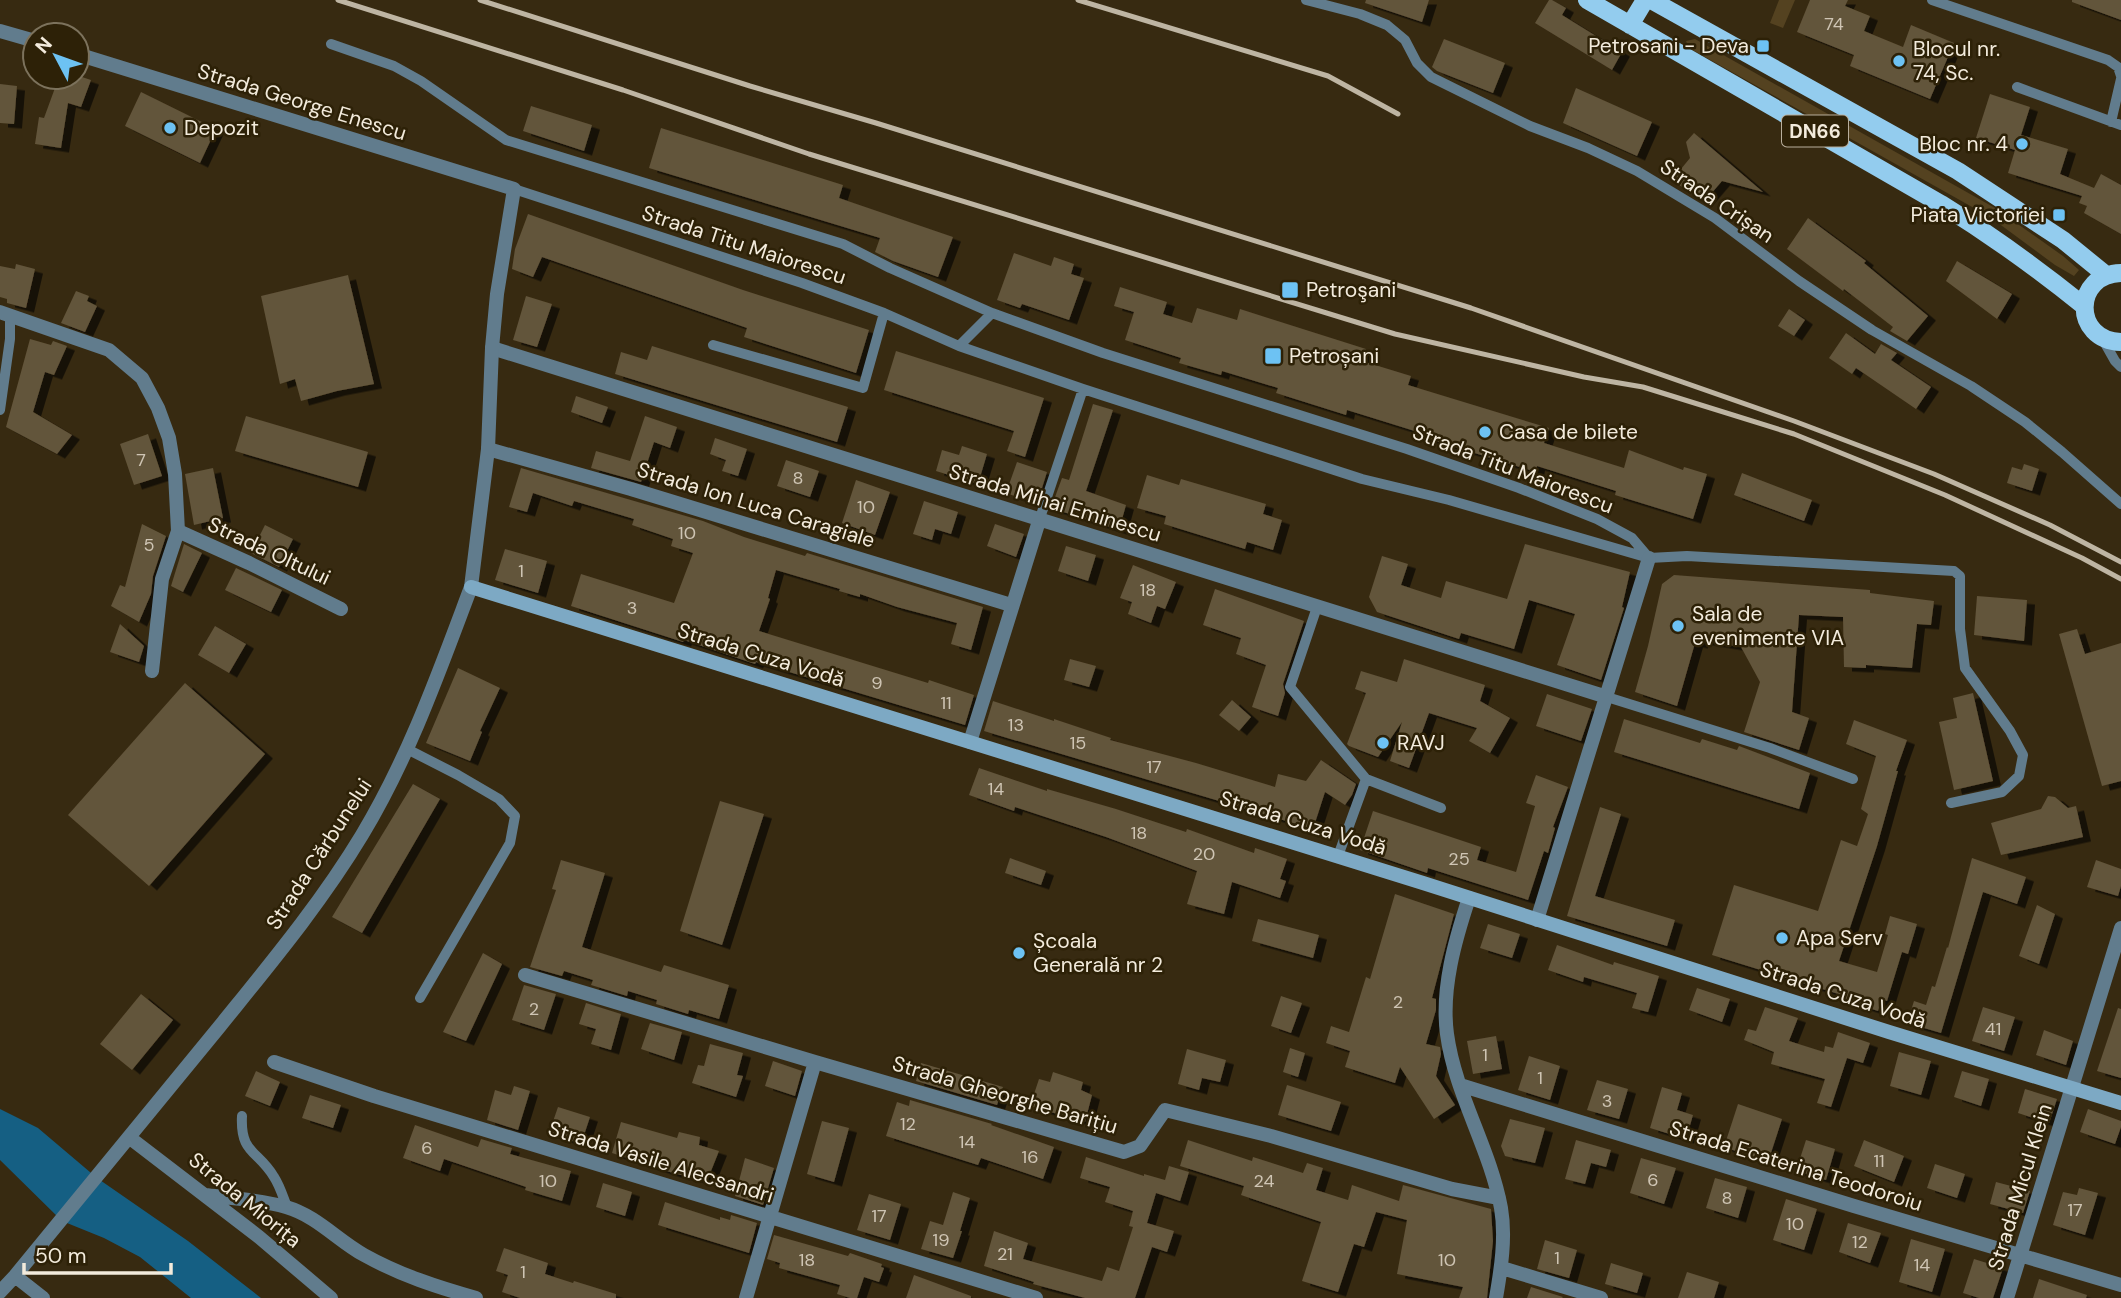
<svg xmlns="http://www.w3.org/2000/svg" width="2121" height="1298" font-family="'DM Sans',sans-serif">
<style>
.green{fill:#544220}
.water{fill:#155f83}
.building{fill:#62543a;filter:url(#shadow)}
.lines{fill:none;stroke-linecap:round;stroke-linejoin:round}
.service{stroke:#617c8d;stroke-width:10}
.minor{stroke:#617c8d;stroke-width:14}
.tertiary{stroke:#617c8d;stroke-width:14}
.secondary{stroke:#7da9c4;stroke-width:14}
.primary{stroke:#93ccee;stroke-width:18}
.rail{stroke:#beb5a3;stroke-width:5}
.poi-dot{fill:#6dc2f3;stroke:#2d2107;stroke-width:2.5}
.labels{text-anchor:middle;stroke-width:5;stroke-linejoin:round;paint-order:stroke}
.number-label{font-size:18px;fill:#cfc5b4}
.shield{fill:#2d2107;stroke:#b8ae9c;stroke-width:2}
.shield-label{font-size:19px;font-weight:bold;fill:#f3ebdc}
.poi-label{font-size:21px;fill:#f3ebdc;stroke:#2d2107;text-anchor:start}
.street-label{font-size:21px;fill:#f3ebdc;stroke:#2d2107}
</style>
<defs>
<filter id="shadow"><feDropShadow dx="8" dy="4.5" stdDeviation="0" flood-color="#0009"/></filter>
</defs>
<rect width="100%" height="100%" fill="#372a11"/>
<!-- green -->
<path class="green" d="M1779 0H1795L1783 28 1770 23Z
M1695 39 1995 208 2063 256 2079 270 2074 276 2055 265 1990 217 1689 48 1686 41Z"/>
<!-- water -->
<path class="water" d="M0 1109 38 1128 97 1178 188 1241 261 1298H191L140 1257 104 1238 62 1221 0 1160Z"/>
<!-- building -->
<path class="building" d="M1366 0H1429L1422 22 1365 3Z
M1549 0H1552L1566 8 1562 15 1622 52 1612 70 1535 23Z
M1810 0H1848L1845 6 1870 16 1864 31 1903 47 1911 25 1954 43 1930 99 1850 66 1854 55 1797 32Z
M2072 0H2121V20L2072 2Z
M1444 39 1505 63 1493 93 1437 71 1432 67Z
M59 77H82L91 80 81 107 68 103 61 148 35 144 39 117 44 118Z
M0 84 17 86 14 124 0 123Z
M1576 88 1652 122 1637 156 1563 123Z
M141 92 216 129 200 163 125 126Z
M1990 94 2030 107 2021 135 2068 149 2060 174 2094 188 2101 174 2121 185V234L2084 213 2087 206 2079 203 2082 196 2008 173 2015 150 1976 138Z
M531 106 592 125 584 151 523 131Z
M661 128 843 185 839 198 953 237 938 277 893 261 875 252 880 238 649 168Z
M1694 133 1763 192 1722 181 1704 202 1672 180 1690 158 1686 142Z
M528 214 743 290 869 330 856 373 744 337 747 328 542 257 533 277 512 269 515 249Z
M1808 218 1866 261 1864 263 1928 316 1907 341 1890 331 1893 327 1844 289 1843 291 1787 249Z
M1014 253 1051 266 1054 257 1074 264 1071 274 1084 278 1069 320 1022 304 1020 308 997 300Z
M1957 261 2012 294 1997 319 1946 281Z
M16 264 35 269 26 308 7 303V299L0 297V266L15 269Z
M348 275 374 384 337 391 301 401 295 379 280 384 261 296Z
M1120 287 1167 302 1163 314 1192 323 1197 308 1237 320 1240 309 1366 349 1362 361 1411 376 1408 385 1549 428 1544 443 1624 468 1629 450 1683 470 1684 467 1707 474 1693 519 1615 495 1616 491 1537 466 1536 472 1420 436 1421 433 1347 410 1346 415 1276 393 1278 388 1222 371 1221 375 1179 363 1181 358 1125 340 1134 312 1114 306Z
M76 291 89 296 87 301 97 306 85 332 61 323Z
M526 296 552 304 537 347 513 340Z
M1789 309 1805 320 1794 336 1778 326Z
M1846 333 1875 354 1881 344 1897 353 1891 360 1931 387 1916 409 1856 368 1852 374 1829 358Z
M30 339 51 345 53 341 67 346 54 375 45 372 33 412 72 435 57 454 6 427Z
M652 346 848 407 837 442 615 374 621 352 647 360Z
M896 351 1044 398 1025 457 1007 451 1014 431 884 390Z
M576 396 608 407 602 423 571 412Z
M1093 404 1113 410 1086 491 1126 505 1119 530 1051 508 1062 478 1069 480Z
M246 416 368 452 358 487 235 451Z
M645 416 677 427 670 448 654 442 641 482 591 468 596 451 630 461Z
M148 434 162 476 134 485 120 444Z
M715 438 747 449 738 476 722 471 726 460 710 454Z
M962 446 987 454 978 484 936 471 942 450 959 455Z
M786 460 819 471 810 497 777 486Z
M1017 462 1047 472 1037 504 1006 493Z
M2024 464 2039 469 2032 491 2007 483 2012 467 2022 470Z
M213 468 223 518 194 525 185 474Z
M521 468 703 521 744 537 805 556 807 553 983 607 971 650 951 644 957 623 897 607 860 594V597L839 591 840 589 776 570 768 598 770 599 759 631 928 683 929 680 974 695 965 725 756 662 755 664 684 640 683 642 571 606 581 574 674 603 693 553 671 546 673 539 632 525 634 519 574 501 572 506 533 493 527 512 509 507Z
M1742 473 1812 500 1804 521 1734 495Z
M1147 475 1179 485 1181 479 1266 504 1263 514 1282 520 1273 550 1247 542 1245 549 1164 524 1166 516 1137 508Z
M856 480 890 492 875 535 842 523Z
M924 501 958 512 951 534 935 529 932 540 913 534Z
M142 524 166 536 153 576 151 594 139 622 111 606 120 585 125 587Z
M995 524 1024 534 1016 557 987 546Z
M265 525 293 539 279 567 251 553Z
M184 544 202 553 183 592 171 586Z
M1525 544 1630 572 1622 607 1624 608 1601 680 1557 665 1575 614 1529 600 1514 649 1461 633 1459 639 1377 612 1369 597 1382 556 1408 564 1401 585 1441 598 1446 581 1507 599Z
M1066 546 1096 555 1088 581 1058 571Z
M505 549 547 561 538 593 495 580Z
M1133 565 1176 582 1165 609 1157 606 1151 623 1128 614 1132 602 1120 598Z
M236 568 282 590 271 612 225 590Z
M1674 575 1870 590V593L1934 601 1931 625 1917 624 1912 668 1866 665V668L1844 667 1843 617 1799 615 1792 712 1809 718 1799 750 1744 732 1760 682 1741 647 1700 640V644L1695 643 1677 706 1635 692 1648 646 1662 584Z
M1215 589 1304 621 1283 684 1285 693 1278 716 1252 707 1266 665 1236 654 1241 638 1203 625Z
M1977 596 2027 600 2024 641 1974 635Z
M120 624 144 646 139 662 110 652Z
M215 626 246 644 229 673 198 655Z
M2077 629 2085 654 2121 643V781L2102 786 2059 634Z
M1070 659 1096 666 1089 687 1064 680Z
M1404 659 1485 685 1480 701 1510 718 1490 753 1469 741 1477 728 1429 713 1409 768 1390 761 1402 722 1378 757 1349 746 1347 744 1366 693 1355 689 1361 671 1397 682Z
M458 668 500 688 480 731 482 732 470 761 426 743Z
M185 683 265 754 149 886 68 815Z
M1973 693 1993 781 1954 790 1939 722 1957 718 1953 698Z
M1547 694 1592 709 1581 741 1536 726Z
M1232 700 1251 717 1239 731 1219 715Z
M993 701 1054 721V719L1111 738 1110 740 1196 763 1275 787 1278 774 1306 781 1321 760 1356 784 1352 795 1345 805 1325 792 1313 829 984 731Z
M1624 719 1700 743 1702 739 1737 750 1739 746 1810 773 1799 809 1614 752Z
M1854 720 1907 740 1896 771H1898L1877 846 1839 961 1877 972 1888 935 1885 934 1890 916 1917 924 1908 954 1902 952 1887 1001 1882 999 1878 1011 1844 1000 1845 996 1712 955 1734 885 1818 911 1841 840 1857 846 1868 814 1861 809 1876 756 1846 744Z
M979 768 1047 791V789L1116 809 1186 832 1187 829 1254 853 1255 848 1287 859 1280 879 1286 881 1280 898 1232 882 1224 914 1187 904 1197 871 1106 837 1015 807 1014 811 969 795Z
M1536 775 1568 787 1553 827 1555 828 1548 853 1544 851 1528 900 1428 868 1427 873 1360 850 1373 811 1481 847 1477 860 1516 872 1535 806 1526 803Z
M413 784 440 799 362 933 332 917Z
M2048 796 2055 797 2068 808 2076 806 2083 837 2001 855 1991 823 2041 809Z
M720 801 764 814 722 945 680 931Z
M1600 807 1621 814 1595 896 1675 920 1667 946 1567 916Z
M1010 858 1046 871 1041 885 1005 873Z
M1972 858 2026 877 2017 904 1983 892 1941 1033 1907 1023 1914 1001 1926 1005 1932 986 1935 987 1947 947 1948 948Z
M561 860 605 873 582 947 661 972 664 965 729 985 719 1019 689 1010 688 1014 656 1004 657 1000 628 991 627 996 591 985 593 980 564 971 562 976 530 967 556 890 552 889Z
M2096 860 2121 869V886L2118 896 2087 887Z
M1395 894 1454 914 1432 998 1436 999V1010L1426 1044 1440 1047 1441 1054 1436 1076 1455 1105 1434 1119 1400 1067 1395 1083 1345 1067 1350 1051 1326 1043 1331 1026 1349 1032 1366 977 1370 979Z
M2037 905 2055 914 2039 964 2019 956Z
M1258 919 1319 935 1313 958 1252 941Z
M1488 924 1520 934 1512 958 1480 948Z
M1557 945 1613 965 1614 962 1659 976 1648 1012 1632 1008 1637 993 1584 977 1583 982 1548 970Z
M483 953 502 964 466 1041 443 1032Z
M524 985 556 994 544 1030 512 1020Z
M1697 988 1730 999 1722 1022 1689 1010Z
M141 994 173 1020 132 1070 100 1044Z
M1281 996 1302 1003 1291 1033 1271 1026Z
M586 1003 621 1014 611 1050 591 1044 596 1029 579 1024Z
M1765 1007 1798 1018 1789 1041 1824 1052 1825 1046 1833 1048 1838 1032 1870 1043 1863 1063 1847 1058 1831 1107 1817 1103 1825 1079 1771 1064 1774 1052 1744 1040 1748 1029 1756 1031Z
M1983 1007 2015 1017 2004 1051 1972 1041Z
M2118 1008 2121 1009V1078L2097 1071Z
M650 1023 682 1032 674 1060 641 1049Z
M2044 1030 2073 1041 2066 1065 2036 1055Z
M1496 1036 1502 1069 1473 1074 1467 1041Z
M710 1044 743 1053 737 1075 743 1076 736 1097 692 1083 698 1065 704 1066Z
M1290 1048 1305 1053 1298 1077 1283 1072Z
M1187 1049 1226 1060 1220 1082 1202 1078 1199 1090 1178 1084Z
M1899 1052 1931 1061 1921 1095 1890 1086Z
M1529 1056 1560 1066 1550 1100 1518 1090Z
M773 1061 802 1071 795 1096 765 1086Z
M921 1063 1003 1087 997 1105 916 1081Z
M256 1071 280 1082 270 1106 245 1096Z
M1962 1071 1989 1079 1981 1106 1954 1097Z
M1053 1072 1083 1082 1081 1090 1092 1095 1085 1122 1030 1106 1039 1079 1050 1082Z
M1597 1080 1628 1089 1619 1119 1587 1110Z
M1287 1085 1341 1102 1331 1131 1278 1115Z
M514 1086 530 1091 518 1130 487 1120 495 1090 511 1095Z
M1662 1087 1682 1093 1677 1110 1693 1115 1686 1139 1650 1128Z
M2025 1089 2057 1099 2049 1123 2018 1113Z
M310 1095 341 1105 333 1128 302 1118Z
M910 1100 992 1124 991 1125 1054 1147 1043 1179 981 1158 978 1165 886 1136 897 1102 909 1106Z
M1738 1104 1782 1119 1768 1162 1724 1147Z
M558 1107 590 1117 581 1144 549 1133Z
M2088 1109 2121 1121V1127L2115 1144 2080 1132Z
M1510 1119 1545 1128 1535 1163 1505 1156 1501 1146Z
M822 1121 849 1128 834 1182 807 1174Z
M621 1122 677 1138 679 1132 700 1137 699 1145 719 1151 707 1181 673 1173 612 1153Z
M415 1125 478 1147 481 1139 512 1148 510 1154 571 1171 562 1201 525 1190 526 1187 444 1159 440 1171 403 1158Z
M1188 1140 1252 1161 1253 1157 1303 1173 1307 1163 1323 1168 1316 1190 1348 1200 1352 1185 1399 1201 1403 1185 1491 1209 1493 1241 1487 1298H1459L1463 1287 1397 1274 1407 1220 1376 1212 1364 1247 1354 1244 1338 1292 1302 1281 1321 1222 1241 1195 1244 1186 1180 1166Z
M1576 1140 1611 1150 1606 1167 1591 1163 1585 1184 1565 1179Z
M1806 1140 1835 1149 1826 1180 1796 1171Z
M1864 1140 1904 1156 1894 1182 1854 1166Z
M1086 1157 1144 1176V1174L1165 1180 1169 1166 1189 1172 1180 1201 1156 1193 1147 1223 1174 1231 1167 1252 1152 1247 1135 1298H1085L1033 1284 1034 1282 984 1266 994 1231 1028 1243 1023 1259 1102 1281 1107 1267 1119 1271 1133 1227 1129 1226 1133 1211 1105 1202 1110 1187 1080 1178Z
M745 1158 774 1168 763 1205 735 1196Z
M1641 1158 1676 1168 1664 1204 1630 1193Z
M1935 1164 1965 1174 1957 1198 1927 1188Z
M1715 1178 1747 1187 1738 1218 1706 1208Z
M1996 1182 2030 1191 2023 1213 1990 1204Z
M603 1183 632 1192 625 1216 596 1207Z
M2079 1188 2098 1193 2085 1235 2053 1225 2063 1192 2077 1195Z
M953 1192 970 1198 960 1231H962L953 1258 921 1249 930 1221 943 1225Z
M869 1194 901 1204 890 1240 857 1230Z
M1786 1199 1817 1209 1804 1250 1773 1240Z
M665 1202 720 1220V1217L730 1220 731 1215 757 1223 749 1253 658 1225Z
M1848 1223 1881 1233 1870 1263 1839 1252Z
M774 1235 848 1256 850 1253 882 1264 881 1267 884 1268 879 1282 864 1277 857 1298H850L837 1294 840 1285 779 1268 780 1263 767 1259Z
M1911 1239 1945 1249 1932 1292 1899 1282Z
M1545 1240 1577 1250 1569 1278 1537 1269Z
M504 1248 548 1263 545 1274 573 1283 574 1281 616 1294V1298H520L502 1292 508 1275 496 1271Z
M1974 1259 2003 1268 1993 1298H1979L1963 1293Z
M1611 1263 1643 1273 1637 1293 1605 1284Z
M1687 1272 1719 1282 1714 1298H1678Z
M914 1275 971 1296V1298H906Z
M2039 1279 2087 1295 2086 1298H2033Z
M1531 1287 1563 1297 1562 1298H1527Z"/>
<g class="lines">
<!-- service -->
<path class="service" d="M1306 0 1360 14 1387 25 1405 40 1417 63 1431 77 1530 126 1588 148 1637 171 1715 218 1799 281 1872 330 1971 386 2025 422 2062 452 2121 504
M1932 0 2108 60 2118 67 2121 76
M331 44 394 66 421 81 506 140 843 244 890 268 992 313
M2017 87 2121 125
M2111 122 2121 79
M514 189 802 283 884 313 959 346 1083 389 1362 479 1449 500 1649 558 1687 556 1954 571 1960 576V629L1965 668 2010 731 2023 755 2019 776 2002 792 1951 803
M2102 338 2115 361 2121 367
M713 345 863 388 884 313
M959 346 992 313 1103 353 1407 449 1519 488 1597 519 1632 538 1649 558
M0 410 10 339V315
M1039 521 1083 389
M1317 607 1290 687 1366 779
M1607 697 1770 748 1853 779
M407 749 458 775 499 799 515 816 510 843 420 998
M1338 856 1366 779 1441 808
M242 1116C240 1154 258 1150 274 1177 280 1186 283 1197 287 1207"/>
<!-- minor -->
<path class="minor" d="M0 312 109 350 142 378 158 408 169 438 175 474 178 531 162 579 152 671
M492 348 1607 697
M488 449 631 489 1011 605
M178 531 249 563 341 609
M970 742 1039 521
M1469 898C1455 940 1441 989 1447 1034 1455 1094 1490 1148 1501 1208 1506 1237 1501 1269 1496 1298
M1537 920 1649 558
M525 975 815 1062 1124 1152 1140 1146 1165 1110 1271 1136 1452 1189 1499 1198
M274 1062 374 1096 1036 1298
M1460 1085 1854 1206 2121 1285
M130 1138 259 1237 331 1298
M205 1195C232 1198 260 1200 286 1207 317 1216 337 1240 364 1255 400 1275 437 1287 476 1298
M1502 1268 1601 1298
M15 1276 43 1298
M0 1292 15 1276C83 1193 152 1110 220 1026 270 964 321 903 362 835 409 757 439 672 471 587
M746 1298 815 1062
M2007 1298 2121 928"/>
<!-- tertiary -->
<path class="tertiary" d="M0 31 35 41
M77 54 514 189 497 294 492 348 488 449 471 587"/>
<!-- secondary -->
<path class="secondary" d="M471 587 1423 883 1889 1032 2121 1103"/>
<!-- primary -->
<path class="primary" d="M1587 0 1941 204C1991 235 2038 269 2084 306
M1651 0 1958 171 2063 240 2106 275
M1630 25 1645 0
M2121 273C2073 274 2072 340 2121 342"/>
<!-- rail -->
<path class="rail" d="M338 0 623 90 809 154 1395 334 1584 377 1643 387 1794 434 1945 495 2082 558 2121 579
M480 0 750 86 876 123 1471 308 1794 421 1934 474 2050 525 2121 562
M1078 0 1328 76 1398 114"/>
</g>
<!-- markers -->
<g class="poi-dot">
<rect x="1756" y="39" width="14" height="14" rx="3.5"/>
<circle cx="1899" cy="61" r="7"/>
<circle cx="170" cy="128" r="7"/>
<circle cx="2022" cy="144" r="7"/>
<rect x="2052" y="208" width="14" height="14" rx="3.5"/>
<rect x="1281" y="281" width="18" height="18" rx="3.5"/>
<rect x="1264" y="347" width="18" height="18" rx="3.5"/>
<circle cx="1485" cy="432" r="7"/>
<circle cx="1678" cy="626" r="7"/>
<circle cx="1383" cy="743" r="7"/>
<circle cx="1782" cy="938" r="7"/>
<circle cx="1019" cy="953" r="7"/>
</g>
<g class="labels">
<!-- number labels -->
<g class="number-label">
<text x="1834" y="30">74</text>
<text x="141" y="466">7</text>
<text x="798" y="484">8</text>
<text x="866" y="513">10</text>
<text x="687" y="539">10</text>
<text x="149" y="551">5</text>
<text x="521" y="577">1</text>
<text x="1148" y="596">18</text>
<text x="632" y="614">3</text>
<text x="877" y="689">9</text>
<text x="946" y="709">11</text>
<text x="1016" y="731">13</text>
<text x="1078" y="749">15</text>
<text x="1154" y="773">17</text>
<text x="996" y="795">14</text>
<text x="1139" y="839">18</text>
<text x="1204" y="860">20</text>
<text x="1459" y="865">25</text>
<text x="1398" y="1008">2</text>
<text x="534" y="1015">2</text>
<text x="1993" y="1035">41</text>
<text x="1485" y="1061">1</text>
<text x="1540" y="1084">1</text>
<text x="1607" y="1107">3</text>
<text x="908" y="1130">12</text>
<text x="967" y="1148">14</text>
<text x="427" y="1154">6</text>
<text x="1030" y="1163">16</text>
<text x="1879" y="1167">11</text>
<text x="1653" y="1186">6</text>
<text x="548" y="1187">10</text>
<text x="1264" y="1187">24</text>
<text x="1727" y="1204">8</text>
<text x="2075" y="1216">17</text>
<text x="879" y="1222">17</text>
<text x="1795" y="1230">10</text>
<text x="941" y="1246">19</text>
<text x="1860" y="1248">12</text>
<text x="1005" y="1260">21</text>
<text x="1557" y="1264">1</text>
<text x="807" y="1266">18</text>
<text x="1447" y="1266">10</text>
<text x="1922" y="1271">14</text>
<text x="523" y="1278">1</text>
</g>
<!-- shield labels -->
<rect class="shield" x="1782" y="115.5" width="66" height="31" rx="5"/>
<g class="shield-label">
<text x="1815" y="138">DN66</text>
</g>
<!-- poi labels -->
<g class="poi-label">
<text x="1749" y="53" text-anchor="end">Petrosani - Deva</text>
<text x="1913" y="56">Blocul nr.<tspan x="1913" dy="24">74, Sc.</tspan></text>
<text x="184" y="135">Depozit</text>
<text x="2008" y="151" text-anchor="end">Bloc nr. 4</text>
<text x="2045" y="222" text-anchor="end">Piata Victoriei</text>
<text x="1306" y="297">Petroşani</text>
<text x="1289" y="363">Petroșani</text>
<text x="1499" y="439">Casa de bilete</text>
<text x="1692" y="621">Sala de<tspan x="1692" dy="24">evenimente VIA</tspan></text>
<text x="1397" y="750">RAVJ</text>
<text x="1796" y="945">Apa Serv</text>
<text x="1033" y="948">Școala<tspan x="1033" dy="24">Generală nr 2</tspan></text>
</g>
<!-- street labels -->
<g class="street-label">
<text transform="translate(302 102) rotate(17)" y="7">Strada George Enescu</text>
<text transform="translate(1717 201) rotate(34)" y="7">Strada Crișan</text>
<text transform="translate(744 245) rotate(18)" y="7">Strada Titu Maiorescu</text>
<text transform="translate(1513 469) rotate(21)" y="7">Strada Titu Maiorescu</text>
<text transform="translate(1055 503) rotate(17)" y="7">Strada Mihai Eminescu</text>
<text transform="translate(756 505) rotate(17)" y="7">Strada Ion Luca Caragiale</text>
<text transform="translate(269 551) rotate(25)" y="7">Strada Oltului</text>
<text transform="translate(761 655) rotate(17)" y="7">Strada Cuza Vodă</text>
<text transform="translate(1303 823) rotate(17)" y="7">Strada Cuza Vodă</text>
<text transform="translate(319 854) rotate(-57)" y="7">Strada Cărbunelui</text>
<text transform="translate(1843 995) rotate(18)" y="7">Strada Cuza Vodă</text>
<text transform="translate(1005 1095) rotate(16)" y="7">Strada Gheorghe Barițiu</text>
<text transform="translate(661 1162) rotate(17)" y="7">Strada Vasile Alecsandri</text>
<text transform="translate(1796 1166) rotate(17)" y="7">Strada Ecaterina Teodoroiu</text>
<text transform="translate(2020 1187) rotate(-73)" y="7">Strada Micul Klein</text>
<text transform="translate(245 1200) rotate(39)" y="7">Strada Miorița</text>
</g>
</g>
<!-- north arrow -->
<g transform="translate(56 56) rotate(311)"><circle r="33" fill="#2d2107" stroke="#7c725c" stroke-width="2"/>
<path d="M0-5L12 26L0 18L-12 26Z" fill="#6dc2f3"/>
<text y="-10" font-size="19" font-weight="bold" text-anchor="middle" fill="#f3ebdc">N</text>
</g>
<!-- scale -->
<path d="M24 1263v10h147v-10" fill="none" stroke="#f3ebdc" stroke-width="3.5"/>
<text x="35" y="1263" font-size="21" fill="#f3ebdc" stroke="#2d2107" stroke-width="5" paint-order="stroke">50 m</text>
</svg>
